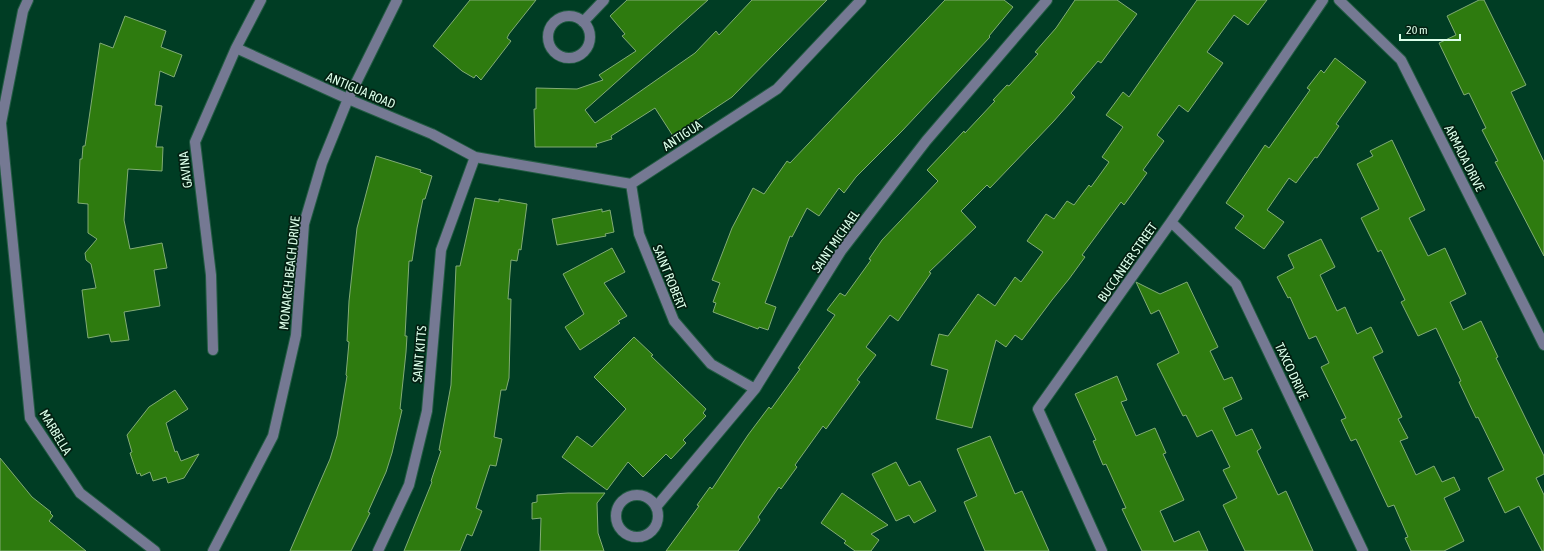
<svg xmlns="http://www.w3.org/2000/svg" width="1544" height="551" font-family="'Asap Condensed',sans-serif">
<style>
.building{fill:#2e7b0f;stroke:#81ac75}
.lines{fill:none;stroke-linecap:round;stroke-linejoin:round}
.minor-casing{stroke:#235c44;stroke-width:12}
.minor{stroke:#757993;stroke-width:10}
.labels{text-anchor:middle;stroke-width:3.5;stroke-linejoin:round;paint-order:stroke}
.street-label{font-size:13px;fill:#dcffea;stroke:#032012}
</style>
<rect width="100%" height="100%" fill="#003d24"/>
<!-- building -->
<path class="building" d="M470 0H536L509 34 507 38 511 41 481 80 476 75 474 78 462 71 433 46Z
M627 0H708L585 110 595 123 695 53 716 31 719 35 752 0H827L732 97 673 136 655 108 611 136 612 139 596 144 597 147H535L534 109H536V88L577 89 603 80 599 75 636 51 622 36 625 34 610 16Z
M945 0H1004L1013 7 989 36 990 37 902 131 856 177 844 193 839 188 819 216 807 208 792 237 790 236 765 303 776 307 768 330 759 327 758 329 713 312 716 303 713 302 720 283 712 280 732 228 753 188 764 194 787 161 790 163Z
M1075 0H1117L1137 14 1101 63 1098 61 1071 93 1075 97 1053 122 990 188 987 185 961 211 976 227 929 272 931 273 898 321 890 315 866 347 876 355 857 380 860 382 826 429 823 426 795 465 797 467 781 489 779 487 758 517 760 520 738 551H666L699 506 697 505 710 487 712 489 748 435 769 407 771 409 800 369 798 368 835 315 827 310 840 293 845 296 871 260 869 259 882 240 938 181 927 170 964 131 965 133 995 101 993 100 1007 85 1009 86 1038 54 1035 52 1056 28Z
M1197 0H1267L1248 25 1234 15 1207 52 1223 63 1188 112 1179 105 1157 135 1164 141 1143 170 1147 173 1124 205 1121 202 1082 255 1085 257 1069 279 1052 300 1022 340 1015 335 1006 347 996 340 972 428 936 419 948 370 931 365 939 334 948 336 978 294 995 306 1015 277 1021 282 1043 252 1027 241 1046 214 1054 219 1067 201 1074 205 1089 185 1091 187 1109 162 1102 157 1123 127 1106 115 1123 92 1129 97Z
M1479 0H1484L1526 85 1511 92 1544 162V256L1495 162 1498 161 1482 130 1486 128 1469 93 1464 95 1439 43 1456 35 1447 16Z
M125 16 166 31 161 47 182 55 174 77 160 71 155 105 162 106 156 147H163L162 171 128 169 124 220 130 249 162 243 167 268 154 270 160 306 124 312 129 340 111 342 109 334 88 338 82 290 96 288 91 264 86 260 85 253 97 239 88 233V204L78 203 80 159H82L83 146H85L100 43 113 48Z
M1335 58 1366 82 1336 124 1339 126 1317 158 1315 157 1296 183 1289 178 1267 210 1284 222 1264 249 1235 228 1244 216 1226 203 1265 145 1269 148 1310 90 1307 88 1321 70 1324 73Z
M1392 140 1425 210 1409 218 1428 256 1445 248 1466 294 1450 302 1463 330 1481 321 1498 357 1496 358 1544 456V474L1536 478 1544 495V551H1542L1519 506 1505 513 1488 478 1504 470 1478 417 1476 418 1459 382 1461 381 1436 328 1418 336 1401 302 1405 300 1381 250 1378 252 1361 218 1379 209 1357 164 1373 156 1370 151Z
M376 156 421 170 420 172 432 176 425 199H423L417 228 412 261H409L405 336H407L406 352 400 409 402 410 392 453 386 472 368 512 370 513 351 551H290L330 459 337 436 347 376 346 375 349 342 347 341 349 301 357 228Z
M475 198 499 202V199L527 204 521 250 519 249 517 261 511 260 508 299H511L509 378 506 390H501L494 437 502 439 496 466 490 465 476 508 482 511 472 536 467 534 460 551H404L432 482 431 481 441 451 439 450 451 385 456 266H460Z
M602 209V212L610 210 614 232 605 234 606 236 557 245 552 219Z
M1321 239 1335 267 1320 275 1337 311 1345 307 1357 334 1371 327 1383 352 1373 357 1402 417 1398 419 1408 438 1400 441 1416 475 1434 466 1442 482 1454 477 1460 490 1444 498 1464 541 1444 551H1411L1405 538 1408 537 1394 505 1388 507 1356 439 1351 441 1341 420 1346 418 1321 367 1329 363 1316 336 1309 339 1290 297 1288 298 1277 277 1294 268 1288 255Z
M612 248 625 272 604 283 627 316 618 321 620 323 580 350 565 327 584 314 563 274Z
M1136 282 1160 294 1187 282 1218 347 1210 351 1224 380 1232 377 1242 399 1223 408 1236 436 1252 429 1261 448 1257 451 1278 495 1286 491 1313 551H1245L1223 505 1237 498 1223 470 1230 467 1212 430 1197 437 1186 415 1183 416 1157 364 1179 353 1159 310 1151 314Z
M634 337 653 355 651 356 706 409 703 413 706 416 683 440 686 443 671 459 666 454 643 477 628 462 607 490 562 457 577 436 592 447 626 409 594 377Z
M1117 376 1127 400 1121 402 1136 436 1155 428 1166 453 1163 454 1184 500 1160 511 1174 542 1199 531 1208 551H1142L1122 509 1126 508 1106 464 1103 465 1093 441 1096 440 1075 394Z
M175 390 188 409 166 423 175 452 177 451 181 461 199 454 184 478 168 483 166 477 153 481 150 472 141 476 140 473 137 474 130 453 132 452 127 435 149 407Z
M990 436 1015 494 1022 491 1049 551H985L964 502 977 496 957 449Z
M0 458 32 497 51 512 50 513 53 516 49 521 86 551H0Z
M896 462 909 486 920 481 936 511 914 523 909 515 896 521 872 474Z
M568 493H605L597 503 598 533 604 551H540L541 518 532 519V503L537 502V495Z
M842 493 888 525 871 534 879 540 871 551H855L844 543 846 541 821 523Z"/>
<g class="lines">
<defs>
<path id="minor" d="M28 0 23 11 1 123 30 418 80 493 155 551
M1339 0 1401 60 1544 345
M548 37a21 21 0 1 1 42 0a21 21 0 1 1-42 0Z
M583 22 604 0
M236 48 348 99 432 134 475 157 631 184 777 89 861 0
M631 184 639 234 674 321 711 364 755 389
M1171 222 1236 284 1363 551
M213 350 211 275 195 142 236 48 261 0
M616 516a21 21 0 1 1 42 0a21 21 0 1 1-42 0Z
M656 507 755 389 841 251 926 141 1047 0
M213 551 273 436 296 335 304 224 322 163 348 99 397 0
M378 551 409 485 427 411 441 250 475 157
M1102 551 1038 409 1171 222 1323 0"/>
</defs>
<!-- minor casing -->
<use href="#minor" class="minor-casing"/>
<!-- minor -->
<use href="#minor" class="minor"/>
</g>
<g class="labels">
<!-- street labels -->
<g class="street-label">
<text transform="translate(361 90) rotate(23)" y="5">ANTIGUA ROAD</text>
<text transform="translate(682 135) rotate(-33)" y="5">ANTIGUA</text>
<text transform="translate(1465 158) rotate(63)" y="5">ARMADA DRIVE</text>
<text transform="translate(185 170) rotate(-97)" y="5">GAVINA</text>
<text transform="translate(835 241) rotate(-55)" y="5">SAINT MICHAEL</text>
<text transform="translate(1127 262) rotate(-55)" y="5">BUCCANEER STREET</text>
<text transform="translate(289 273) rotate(-84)" y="5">MONARCH BEACH DRIVE</text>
<text transform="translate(670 277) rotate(68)" y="5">SAINT ROBERT</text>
<text transform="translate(419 354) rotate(-85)" y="5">SAINT KITTS</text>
<text transform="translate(1292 371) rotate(65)" y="5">TAXCO DRIVE</text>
<text transform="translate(56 432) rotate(59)" y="5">MARBELLA</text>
</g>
</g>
<!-- scale -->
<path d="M1400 34v6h60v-6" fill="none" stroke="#dcffea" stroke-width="2"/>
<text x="1406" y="34" font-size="12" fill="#dcffea" stroke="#032012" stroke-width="3" paint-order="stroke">20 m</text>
</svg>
